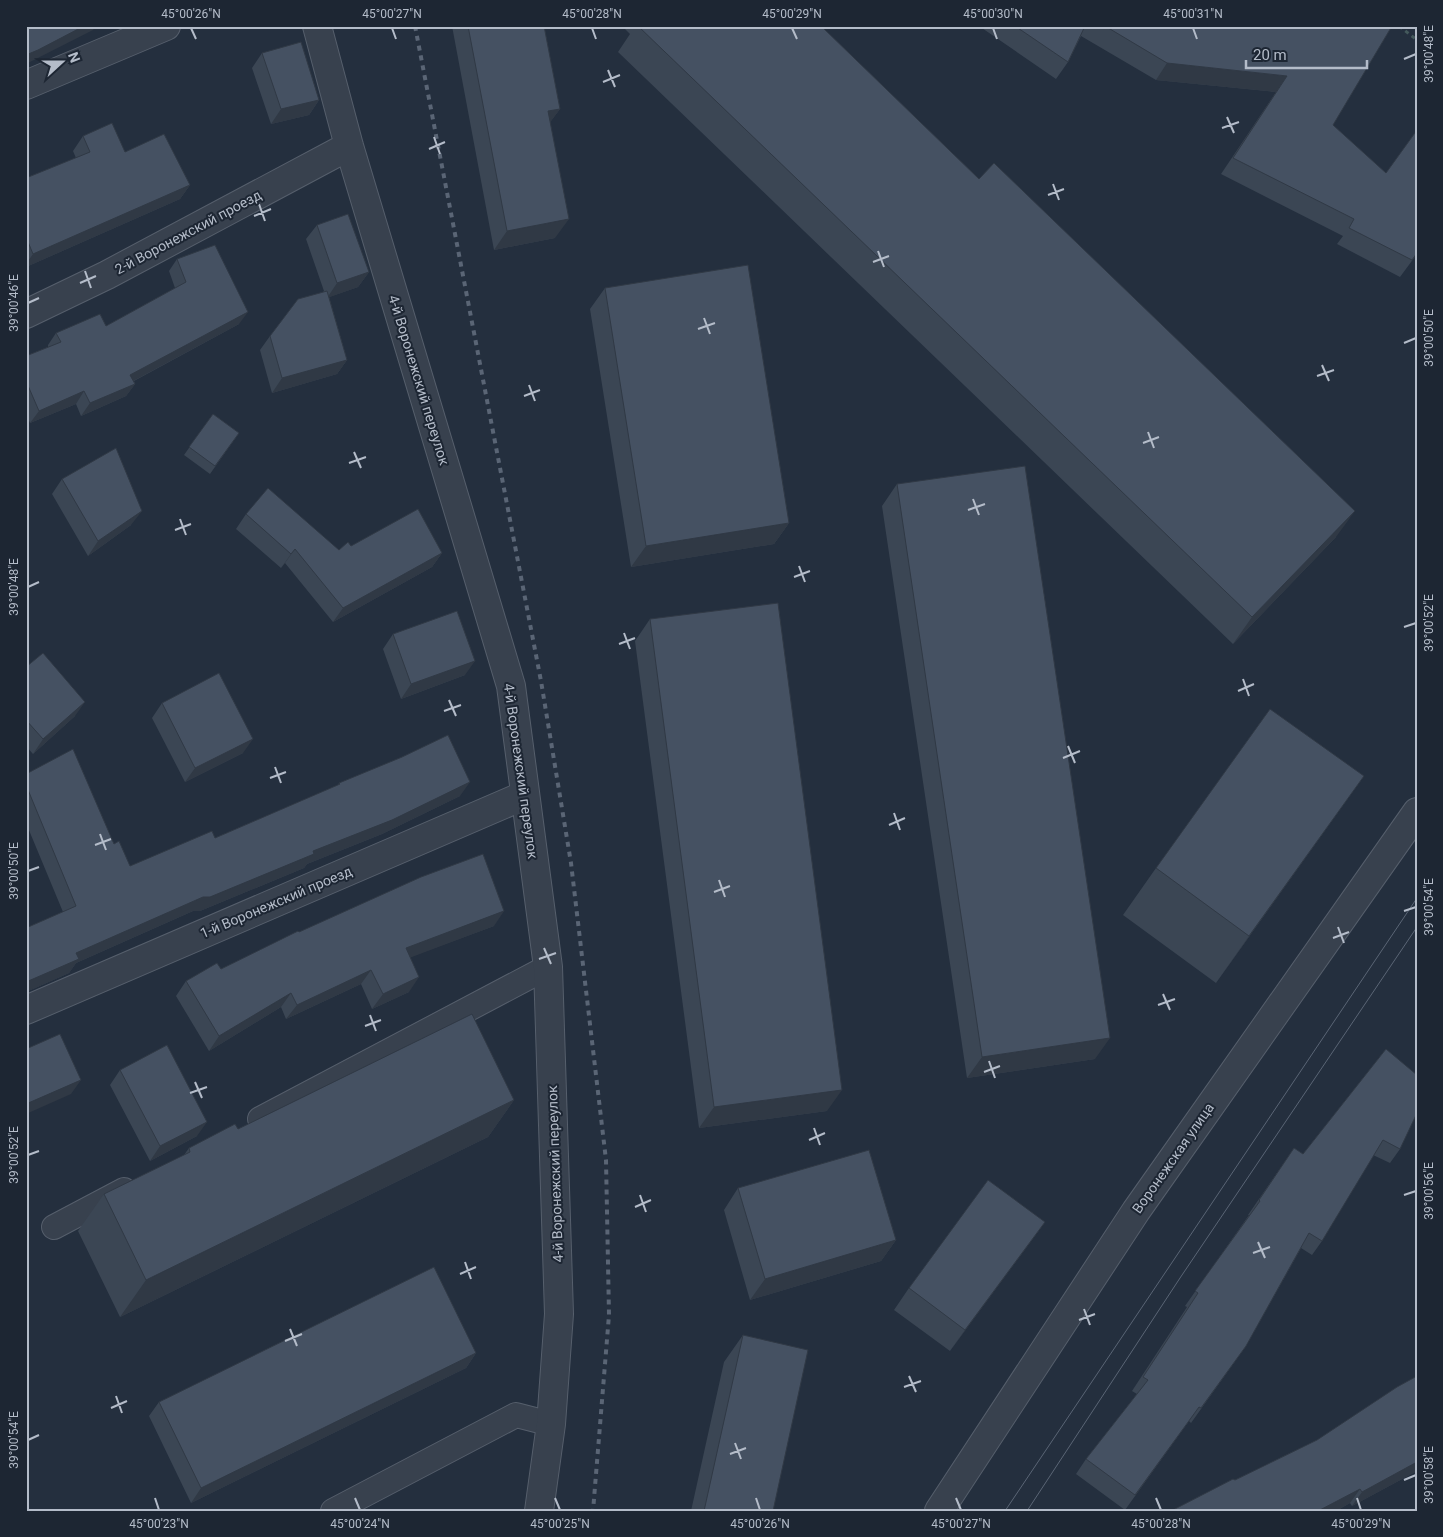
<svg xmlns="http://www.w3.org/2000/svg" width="1443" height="1537" font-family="Roboto,sans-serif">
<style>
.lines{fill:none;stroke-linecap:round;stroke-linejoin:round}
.service-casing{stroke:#565f6c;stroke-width:26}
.minor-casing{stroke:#565f6c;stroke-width:30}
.tertiary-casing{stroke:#565f6c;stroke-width:30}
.path{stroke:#44595c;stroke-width:3;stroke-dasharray:4 4;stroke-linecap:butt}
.service{stroke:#38414e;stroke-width:24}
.minor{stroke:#38414e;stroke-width:28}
.tertiary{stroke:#38414e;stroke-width:28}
.tram{stroke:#5a6575;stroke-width:1}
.rail{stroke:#5a6575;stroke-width:4;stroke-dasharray:5 5;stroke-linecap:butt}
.wall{fill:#3b4654}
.shaded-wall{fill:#303945}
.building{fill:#455162;stroke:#303945}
.ticks{fill:none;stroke:#b4bcc9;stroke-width:2}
.labels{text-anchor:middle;stroke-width:4;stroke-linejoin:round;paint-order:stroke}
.street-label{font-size:14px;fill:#b4bcc9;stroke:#1d2633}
.neatline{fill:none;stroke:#b4bcc9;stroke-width:2}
.ticks-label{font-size:12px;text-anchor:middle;fill:#b4bcc9}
</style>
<rect width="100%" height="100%" fill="#242f3e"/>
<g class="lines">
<defs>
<path id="service" d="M260 1119 548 967
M54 1227 124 1190
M333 1511 516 1415 551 1424"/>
<path id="minor" d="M317 26 349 146 511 686 548 967 559 1314 551 1424 539 1511
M26 85 166 26
M26 314 107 275 349 146
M26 1010 525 795"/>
<path id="tertiary" d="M939 1511 1136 1211 1417 812"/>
</defs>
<!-- service casing -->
<use href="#service" class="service-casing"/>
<!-- minor casing -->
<use href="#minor" class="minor-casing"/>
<!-- tertiary casing -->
<use href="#tertiary" class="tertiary-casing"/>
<!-- path -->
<path class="path" d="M1399 26 1417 40"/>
<!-- service -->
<use href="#service" class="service"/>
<!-- minor -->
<use href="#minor" class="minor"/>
<!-- tertiary -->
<use href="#tertiary" class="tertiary"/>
<!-- tram -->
<path class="tram" d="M1005 1511 1417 898
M1027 1511 1180 1278 1417 927"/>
<!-- rail -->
<path class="rail" d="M415 26 541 681 571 863 606 1160 609 1315 593 1511"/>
</g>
<!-- wall -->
<path class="wall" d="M452 26H544L560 109 550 122 555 238 494 250Z
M622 26H821L979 179 1336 537 1233 644 618 52 630 34Z
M979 26H1392L1333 125 1417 254 1400 277 1337 244 1343 236 1221 174 1276 92 1156 80 1081 36 1068 62 1056 79Z
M262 53 319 100 309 115 271 124 252 68Z
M83 136 125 152 190 185 180 199 26 267V178L76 158 73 151Z
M317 225 369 272 358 287 329 297 347 360 337 374 272 393 260 350 270 336 324 291 306 239Z
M177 259 239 324 134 381 135 384 126 396 81 416 76 404 30 423 26 414V356L48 347V345L56 333 106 326 175 288 169 271Z
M605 288 789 523 774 544 631 567 590 309Z
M213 414 239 433 210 474 184 455Z
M62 479 131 525 88 556 52 494Z
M897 484 1095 1059 967 1078 882 506Z
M246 514 339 550 351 546 442 553 432 567 333 622 285 563 281 568 236 529Z
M650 619 827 1111 699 1128 635 641Z
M393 634 465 675 401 699 383 649Z
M26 667 75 716 33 754 26 746Z
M162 703 243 753 185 782 152 718Z
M26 774 114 844 130 866 215 838 338 785 339 783 460 796 382 834 307 864 304 868 200 911H193L76 963 69 973 26 992V928L63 912 26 823Z
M1364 776 1216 983 1123 915 1156 868Z
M494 926 410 957 409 992 372 1009 361 984 286 1019 281 1007 209 1051 176 996 186 981 221 969 299 932Z
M1386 1049 1400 1149 1390 1163 1373 1155 1322 1241 1312 1255 1301 1248 1246 1346 1191 1423 1189 1421 1125 1510 1076 1474 1086 1459 1137 1394 1132 1391 1187 1307 1185 1306 1249 1215H1248L1294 1148 1303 1154Z
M120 1070 197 1136 150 1161 110 1085Z
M514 1100 488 1137 120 1317 78 1231 104 1194 184 1155 189 1148 238 1129Z
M738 1188 896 1240 881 1261 750 1300 724 1210Z
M1045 1222 950 1351 894 1310 909 1288Z
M743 1335 773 1511H691L724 1362Z
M476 1353 466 1368 191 1503 149 1416 159 1402Z
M1317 1440 1417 1471 1352 1506 1350 1503 1336 1511H1171Z"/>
<!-- shaded-wall -->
<path class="shaded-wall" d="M84 26H96L93 30 26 64V55Z
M1167 63 1287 76 1276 92 1156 80Z
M319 100 309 115 271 124 281 109Z
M560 109 546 128 548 111Z
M190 185 180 199 26 267V264L33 254Z
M569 219 555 238 494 250 507 231Z
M369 272 358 287 327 298 337 283Z
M248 312 239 324 122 387 130 375Z
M347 360 337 374 272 393 282 378Z
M135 384 126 396 81 416 90 403Z
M84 391 76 404 30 423 39 411Z
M142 511 131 525 88 556 98 541Z
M1355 511 1336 537 1233 644 1252 617Z
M789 523 774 544 631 567 646 546Z
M295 549 285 563 281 568 291 554Z
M442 553 432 567 333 622 343 608Z
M475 661 465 675 401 699 411 684Z
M85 702 75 716 33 754 43 739Z
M253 739 243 753 185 782 195 768Z
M1364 776 1331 822 1216 983 1249 936Z
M470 782 460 796 382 834 307 864 304 868 200 911H193L76 963 69 973 26 992V982L76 953 203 897 313 851Z
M504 911 494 926 396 963 406 948Z
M371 970 361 984 286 1019 297 1005Z
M419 977 409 992 372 1009 383 994Z
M291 993 281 1007 209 1051 219 1036Z
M1110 1038 1095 1059 967 1078 982 1057Z
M81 1080 71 1094 26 1114V1104Z
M842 1090 827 1111 699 1128 714 1107Z
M514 1100 488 1137 120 1317 146 1280Z
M207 1122 197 1136 150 1161 160 1146Z
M1045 1222 1030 1243 950 1351 965 1330Z
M896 1240 881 1261 750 1300 765 1279Z
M476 1353 466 1368 191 1503 201 1488Z
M1417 1462V1471L1352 1506 1362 1492Z
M1360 1489 1350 1503 1336 1511H1318Z"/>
<!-- building -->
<path class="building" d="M26 26H84L38 50 26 55Z
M468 26H544L560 109 548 111 569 219 507 231Z
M638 26H821L979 179 994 163 1355 511 1252 617Z
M1015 26H1085L1068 62Z
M1105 26H1392L1333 125 1386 173 1417 130V253L1412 260 1349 228 1354 219 1233 158 1287 76 1167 63Z
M301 42 319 100 281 109 262 53Z
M112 123 125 152 164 134 190 185 33 254 26 237V178L90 152 83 136Z
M348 214 369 272 337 283 317 225Z
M215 245 248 312 130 375 135 384 90 403 84 391 39 411 26 381V356L61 342 56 333 100 314 106 326 186 282 177 259Z
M748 265 789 523 646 546 605 288Z
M327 291 347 360 282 378 270 336 298 299Z
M213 414 239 433 215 466 189 447Z
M116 448 142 511 98 541 62 479Z
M1025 466 1110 1038 982 1057 897 484Z
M268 488 339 550 348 542 351 546 418 509 442 553 343 608 295 549 291 554 246 514Z
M778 603 842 1090 714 1107 650 619Z
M457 611 475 661 411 684 393 634Z
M43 653 85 702 43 739 26 720V667Z
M219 673 253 739 195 768 162 703Z
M1270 709 1364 776 1249 936 1156 868Z
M448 735 470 782 392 820 313 851 314 854 210 897H203L76 953 79 959 26 982V928L76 906 26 785V774L73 749 114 844 119 841 130 866 212 831 215 838 340 784 339 783 402 757Z
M483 854 504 911 406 948 419 977 383 994 371 970 297 1005 291 993 219 1036 186 981 217 963 221 969 298 931 299 932 421 877Z
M472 1014 514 1100 146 1280 104 1194 190 1152 189 1148 235 1124 238 1129Z
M60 1034 81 1080 26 1104V1049Z
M167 1045 207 1122 160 1146 120 1070Z
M1386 1049 1417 1075V1113L1400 1149 1383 1140 1322 1241 1309 1233 1246 1346 1201 1408 1199 1407 1135 1495 1086 1459 1148 1380 1143 1377 1198 1293 1195 1291 1260 1201 1259 1200 1294 1148 1303 1154Z
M869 1150 896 1240 765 1279 738 1188Z
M988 1180 1045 1222 965 1330 909 1288Z
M434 1267 476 1353 201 1488 159 1402Z
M743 1335 808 1350 773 1511H704Z
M1417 1376V1462L1362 1492 1360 1489 1318 1511H1171L1233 1479 1235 1480 1317 1440 1397 1387Z"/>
<!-- ticks -->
<path class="ticks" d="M191 28 196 39M392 28 396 39M592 28 596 39M792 28 797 39M993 28 997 39M1193 28 1197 39M1404 59 1416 54M608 70 615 87M603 82 620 75M1227 117 1234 133M1222 128 1239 122M434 137 440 154M429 149 445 142M1053 184 1059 200M1048 195 1064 189M259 204 265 221M254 216 271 209M878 251 884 267M873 262 889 256M85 271 91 288M80 283 96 276M28 303 39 298M704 318 710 334M698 329 715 323M1404 343 1416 338M1322 365 1329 381M1317 376 1334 370M529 385 535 401M524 396 540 390M1148 432 1154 448M1143 443 1159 437M354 452 361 468M349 463 366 457M973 499 979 515M968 510 985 504M180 519 186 535M175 530 191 524M799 566 805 582M794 577 810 571M28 587 39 582M1404 627 1416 623M624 633 630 649M619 644 635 638M1243 679 1249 696M1238 691 1254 684M449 700 456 716M444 711 461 705M1068 746 1075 763M1063 758 1080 751M275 767 281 783M270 778 286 772M894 813 900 830M889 825 905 818M100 834 106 850M95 845 111 839M28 871 39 867M719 880 725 897M714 892 730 886M1404 911 1416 907M1338 927 1344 943M1333 938 1349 932M544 948 551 964M539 959 556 953M1163 994 1170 1010M1158 1005 1175 999M370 1015 376 1031M365 1026 381 1020M989 1061 995 1078M984 1072 1000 1066M195 1082 202 1098M190 1093 207 1087M814 1128 820 1145M809 1140 825 1133M28 1155 39 1151M640 1195 646 1212M1404 1195 1416 1191M635 1207 651 1200M1258 1242 1265 1258M1253 1253 1270 1247M465 1262 471 1279M460 1274 476 1267M1084 1309 1090 1325M1079 1320 1095 1314M290 1329 297 1346M285 1341 302 1334M909 1376 916 1392M904 1387 921 1381M116 1396 122 1413M111 1408 127 1401M28 1440 39 1435M735 1443 741 1459M730 1454 746 1448M1404 1480 1416 1475M155 1498 159 1510M355 1498 360 1510M555 1498 560 1510M756 1498 760 1510M956 1498 961 1510M1156 1498 1161 1510M1357 1498 1361 1510"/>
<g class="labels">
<!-- street labels -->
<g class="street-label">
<text transform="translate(188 232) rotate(-28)" y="5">2-й Воронежский проезд</text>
<text transform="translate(419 380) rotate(73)" y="5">4-й Воронежский переулок</text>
<text transform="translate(521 771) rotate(82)" y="5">4-й Воронежский переулок</text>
<text transform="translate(276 902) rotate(-23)" y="5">1-й Воронежский проезд</text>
<text transform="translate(1173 1158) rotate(-55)" y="5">Воронежская улица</text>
<text transform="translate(555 1174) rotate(-92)" y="5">4-й Воронежский переулок</text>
</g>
</g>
<!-- border -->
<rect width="1443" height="1537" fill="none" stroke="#1d2633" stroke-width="55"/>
<!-- north arrow -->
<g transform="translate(62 62) rotate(69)" stroke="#1d2633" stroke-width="4" paint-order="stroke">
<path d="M0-4L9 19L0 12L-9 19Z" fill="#b4bcc9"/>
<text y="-8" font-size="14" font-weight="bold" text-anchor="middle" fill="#b4bcc9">N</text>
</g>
<!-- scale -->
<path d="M1246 60v8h121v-8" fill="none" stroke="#b4bcc9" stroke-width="2.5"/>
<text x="1253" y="60" font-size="15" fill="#b4bcc9" stroke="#1d2633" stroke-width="4" paint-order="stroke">20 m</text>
<rect x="28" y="28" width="1388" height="1482" class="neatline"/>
<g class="ticks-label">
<text x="191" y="18">45°00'26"N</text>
<text x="392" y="18">45°00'27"N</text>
<text x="592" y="18">45°00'28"N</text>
<text x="792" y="18">45°00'29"N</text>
<text x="993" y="18">45°00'30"N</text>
<text x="1193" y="18">45°00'31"N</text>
<text transform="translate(1429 54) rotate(-90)" y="4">39°00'48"E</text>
<text transform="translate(14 303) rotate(-90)" y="4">39°00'46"E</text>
<text transform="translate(1429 338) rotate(-90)" y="4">39°00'50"E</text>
<text transform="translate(14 587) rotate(-90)" y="4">39°00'48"E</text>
<text transform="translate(1429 623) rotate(-90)" y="4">39°00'52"E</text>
<text transform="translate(14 871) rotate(-90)" y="4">39°00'50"E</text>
<text transform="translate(1429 907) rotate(-90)" y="4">39°00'54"E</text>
<text transform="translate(14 1155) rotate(-90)" y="4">39°00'52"E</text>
<text transform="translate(1429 1191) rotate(-90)" y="4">39°00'56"E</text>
<text transform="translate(14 1440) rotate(-90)" y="4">39°00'54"E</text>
<text transform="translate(1429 1475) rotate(-90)" y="4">39°00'58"E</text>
<text x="159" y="1528">45°00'23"N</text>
<text x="360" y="1528">45°00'24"N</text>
<text x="560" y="1528">45°00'25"N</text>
<text x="760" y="1528">45°00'26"N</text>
<text x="961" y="1528">45°00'27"N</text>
<text x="1161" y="1528">45°00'28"N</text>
<text x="1361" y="1528">45°00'29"N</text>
</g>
</svg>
